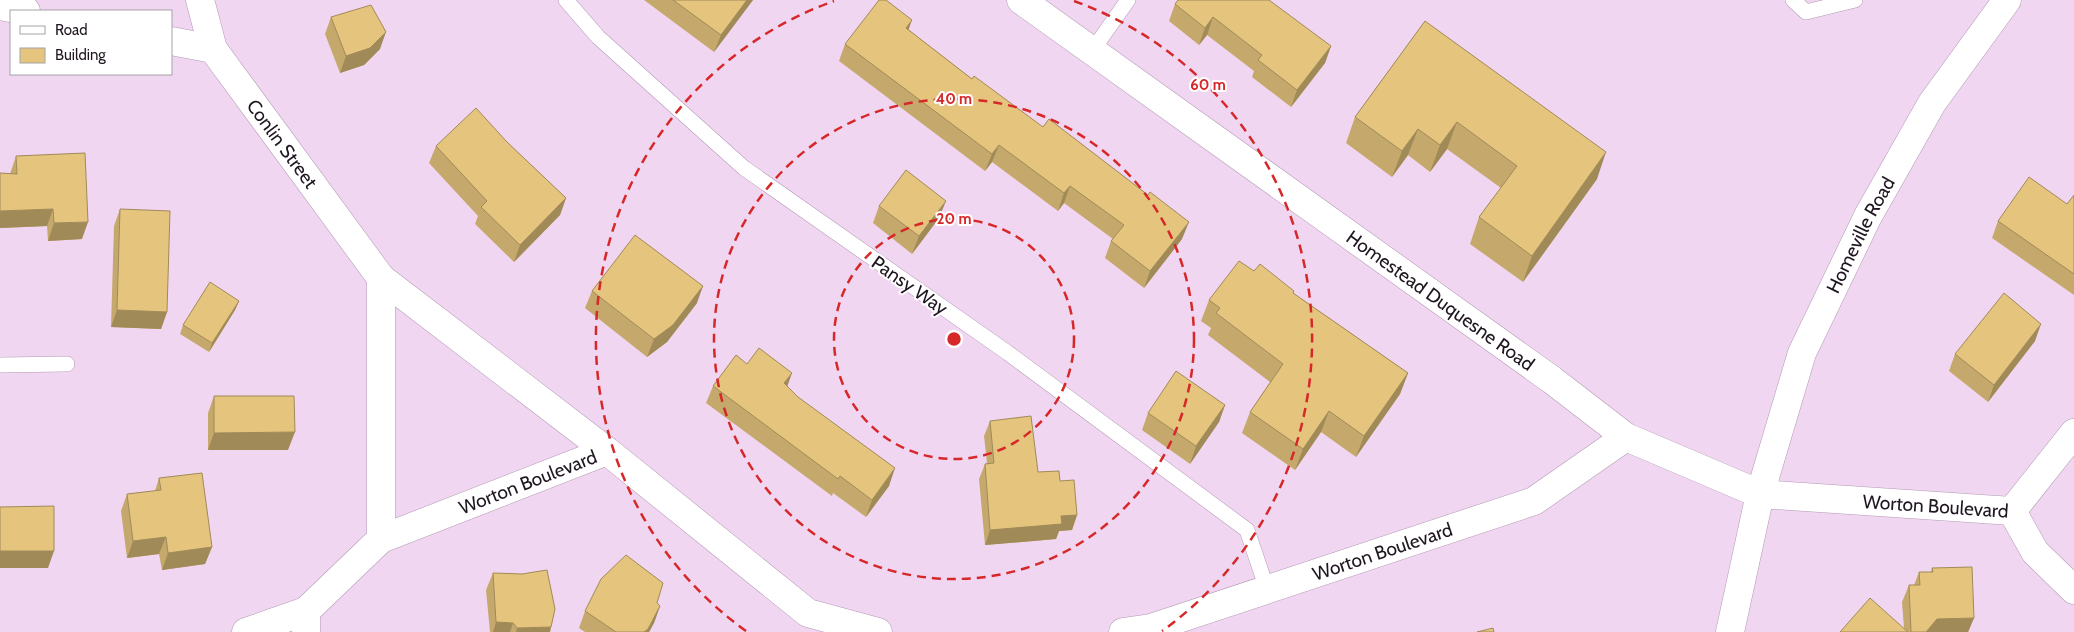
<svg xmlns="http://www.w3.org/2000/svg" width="2074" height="632" font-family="Cabin,sans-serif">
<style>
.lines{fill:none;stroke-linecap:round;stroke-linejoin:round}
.lane-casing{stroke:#b299b3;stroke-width:16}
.street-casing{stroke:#b299b3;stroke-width:29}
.secondary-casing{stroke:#b299b3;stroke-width:29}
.lane{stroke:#fff;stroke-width:15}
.street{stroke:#fff;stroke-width:28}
.secondary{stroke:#fff;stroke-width:28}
.wall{fill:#c5a96c}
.shaded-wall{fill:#a08a58}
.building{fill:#e5c57e;stroke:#a08a58}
.ring{fill:none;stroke:#d62828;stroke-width:2.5;stroke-dasharray:9 6}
.labels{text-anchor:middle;stroke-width:4;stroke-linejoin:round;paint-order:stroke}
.street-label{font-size:19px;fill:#1f1620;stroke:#fff}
.centre{fill:#d62828;stroke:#fff;stroke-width:2.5}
.ring-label{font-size:15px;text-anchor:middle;font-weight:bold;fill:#d62828;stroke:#fff;stroke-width:4;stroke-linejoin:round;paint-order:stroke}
</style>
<rect width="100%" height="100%" fill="#f1d6f2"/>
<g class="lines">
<defs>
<path id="lane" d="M566 0 598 37 744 168 1008 353 1247 530 1267 589
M1793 0 1806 12 1855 0
M1092 51 1128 0
M0 365 67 364"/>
<g id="street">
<path id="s1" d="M200 0 213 49 381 278V539"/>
<path d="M0 6 26 11"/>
<path d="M171 41 213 49"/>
<path d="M381 278 607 451"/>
<path id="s2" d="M1760 494 2012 511 2074 433"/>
<path d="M2012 511 2035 552 2074 590"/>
<path d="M306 611V632"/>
</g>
<g id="secondary">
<path id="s3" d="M1021 0 1552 380 1626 437 1760 494"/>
<path id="s4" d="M246 632 306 611 381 539 607 451 808 613 878 632"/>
<path id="s5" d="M1123 632 1151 628 1534 501 1626 437"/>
<path id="s6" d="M1730 632 1760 494 1802 353 1868 216 1932 103 2007 0"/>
</g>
</defs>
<!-- lane casing -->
<use href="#lane" class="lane-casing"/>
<!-- street casing -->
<use href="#street" class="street-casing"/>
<!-- secondary casing -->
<use href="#secondary" class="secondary-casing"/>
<!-- lane -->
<use href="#lane" class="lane"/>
<!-- street -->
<use href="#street" class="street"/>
<!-- secondary -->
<use href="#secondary" class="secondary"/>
</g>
<!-- wall -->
<path class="wall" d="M644 0H753L714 52Z
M1175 4 1331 46 1325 63 1291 107 1252 77 1254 71 1207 35 1199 45 1169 21Z
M331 17 380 49 364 65 340 73 325 34Z
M1425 21 1597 179 1523 282 1470 244 1479 217 1501 188 1447 149 1430 172 1408 155 1392 177 1346 143 1355 117Z
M909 30 972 79 1182 239 1144 288 1105 258 1111 241 1113 239 1064 203 1058 211 992 162 985 171 839 61 845 44Z
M507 142 566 198 560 215 514 262 475 224 478 216 429 163 436 146Z
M16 156 82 239 48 241 47 226 0 228V173L10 174Z
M2074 195V295L1992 238 1998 221 2067 204Z
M879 206 939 218 912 254 873 223Z
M120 209 167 312 161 329 111 327 114 226Z
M1254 271 1293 293 1408 373 1400 394 1356 457 1321 432 1295 470 1242 433 1250 412 1270 382 1208 335 1211 328 1201 321 1209 300Z
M592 291 697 303 667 342 647 357 585 308Z
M239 301 235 310 209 352 180 334 183 325Z
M2035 341 1988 402 1949 371 1955 354Z
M747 364 787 387 889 486 866 517 833 493 832 496 706 403 713 386Z
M214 396 288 450H208V413Z
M1225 405 1219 422 1190 464 1142 430 1148 413Z
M990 421 1038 472 1060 481 1077 515 1072 530 1059 531 1056 539 985 545 979 479 985 464 987 463 984 436Z
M159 478 212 547 205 564 162 570 159 554 127 558 121 511 127 494 155 491Z
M1932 568 1974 618 1968 632H1840L1904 628 1902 602 1909 585H1914L1919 572H1931Z
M493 573 551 627 550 632H490L486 590Z
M660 606 654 623 649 632H585L579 628 585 611Z"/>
<!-- shaded-wall -->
<path class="shaded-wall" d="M747 0H753L714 52 721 35Z
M1213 17 1207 35 1199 45 1205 28Z
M912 20 906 37V28Z
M386 32 380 49 364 65 340 73 346 56Z
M1331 46 1325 63 1291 107 1297 90Z
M1457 122 1447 149 1430 172 1440 145Z
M1418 129 1408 155 1392 177 1402 151Z
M999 145 992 162 985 171 992 154Z
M1606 152 1597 179 1523 282 1532 256Z
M1070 186 1064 203 1058 211 1064 193Z
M566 198 560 215 514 262 520 245Z
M946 201 939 218 912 254 919 236Z
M53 209 47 226 0 228V211Z
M88 222 82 239 48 241 54 223Z
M1189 222 1182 239 1144 288 1150 271Z
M703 286 697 303 667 342 647 357 654 339Z
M239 301 235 310 209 352 212 343Z
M117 310 167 312 161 329 111 327Z
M2041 324 2035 341 1988 402 1994 385Z
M792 373 786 390 784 383Z
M1408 373 1400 394 1356 457 1364 436Z
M1225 405 1219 422 1190 464 1196 446Z
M1329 411 1321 432 1295 470 1303 449Z
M295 432 288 450H208L214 433Z
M895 468 889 486 866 517 872 500Z
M1077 515 1072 530 1059 531 1056 539 985 545 990 530 1061 516Z
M166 537 159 554 127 558 133 541Z
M212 547 205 564 162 570 168 553Z
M0 551H54L48 568H0Z
M660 606 654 623 649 632H644Z
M1974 618 1968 632H1926L1937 619Z
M496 622 513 623 510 632H493Z
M551 627 550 632H516L517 628Z"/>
<!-- building -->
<path class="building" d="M673 0H747L721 35Z
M879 0H886L912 20 906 28 972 79 974 76 1043 127 1049 119 1148 195 1150 192 1189 222 1150 271 1111 241 1124 225 1070 186 1064 193 999 145 992 154 845 44Z
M1178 0H1269L1331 46 1297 90 1258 60 1262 55 1213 17 1205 28 1175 4Z
M371 5 386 32 370 48 346 56 331 17Z
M1425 21 1606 152 1532 256 1479 217 1517 166 1457 122 1440 145 1418 129 1402 151 1355 117Z
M476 108 507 142 566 198 520 245 481 207 487 201 436 146Z
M85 153 88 222 54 223 53 209 0 211V173L17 174 16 156Z
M906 170 946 201 919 236 879 206Z
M2029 177 2067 204 2074 195V274L1998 221Z
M120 209 170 211 167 312 117 310Z
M635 235 703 286 673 325 654 339 592 291Z
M1239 261 1254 271 1260 264 1294 291 1293 293 1408 373 1364 436 1329 411 1303 449 1250 412 1283 364 1216 313 1220 308 1209 300Z
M210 282 239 301 212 343 183 325Z
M2004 293 2041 324 1994 385 1955 354Z
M759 348 792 373 784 383 798 397 895 468 872 500 840 476 838 479 713 386 736 355 747 364Z
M1176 371 1225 405 1196 446 1148 413Z
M214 396H294L295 432 214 433Z
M1031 416 1038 472 1059 471 1060 481 1074 480 1077 515 1061 516 1062 524 990 530 985 464 994 463 990 421Z
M202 473 212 547 168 553 166 537 133 541 127 494 161 490 159 478Z
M54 506V551H0V507Z
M626 555 663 583 657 603 660 606 648 629 644 632H616L585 611 601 579Z
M1972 567 1974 618 1937 619 1926 632H1911L1909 585H1920L1919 572H1933L1932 568Z
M547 570 555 609 551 627 517 628 513 623 496 622 493 573 522 574Z
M1870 598 1908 632H1840Z
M1493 628 1494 632H1477Z"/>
<!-- distance rings -->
<g class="ring">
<circle cx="954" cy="339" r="120"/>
<circle cx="954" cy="339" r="240"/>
<path d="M746 631A359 359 0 0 1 834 1M1074 1A359 359 0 0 1 1162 631"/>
</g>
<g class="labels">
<!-- street labels -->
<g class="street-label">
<text dy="7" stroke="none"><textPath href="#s1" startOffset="168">Conlin Street</textPath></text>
<text dy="7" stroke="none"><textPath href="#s6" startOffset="420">Homeville Road</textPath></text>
<text transform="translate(910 285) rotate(35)" y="7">Pansy Way</text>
<text dy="7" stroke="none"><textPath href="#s3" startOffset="516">Homestead Duquesne Road</textPath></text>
<text dy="7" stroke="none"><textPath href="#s4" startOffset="325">Worton Boulevard</textPath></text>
<text dy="7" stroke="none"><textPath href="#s2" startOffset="176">Worton Boulevard</textPath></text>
<text dy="7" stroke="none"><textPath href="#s5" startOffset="272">Worton Boulevard</textPath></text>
</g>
</g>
<circle cx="954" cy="339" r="8" class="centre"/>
<g class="ring-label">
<text x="1208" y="90">60 m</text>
<text x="954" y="104">40 m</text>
<text x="954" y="224">20 m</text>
</g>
<!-- legend -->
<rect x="10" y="10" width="162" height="65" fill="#ffffff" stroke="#a5a2a6"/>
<rect x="20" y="26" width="25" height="8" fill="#ffffff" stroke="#a5a2a6"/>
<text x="55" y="35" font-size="15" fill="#1f1620">Road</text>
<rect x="20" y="48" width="25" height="15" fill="#e5c57e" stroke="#a5a2a6"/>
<text x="55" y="60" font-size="15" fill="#1f1620">Building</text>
</svg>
